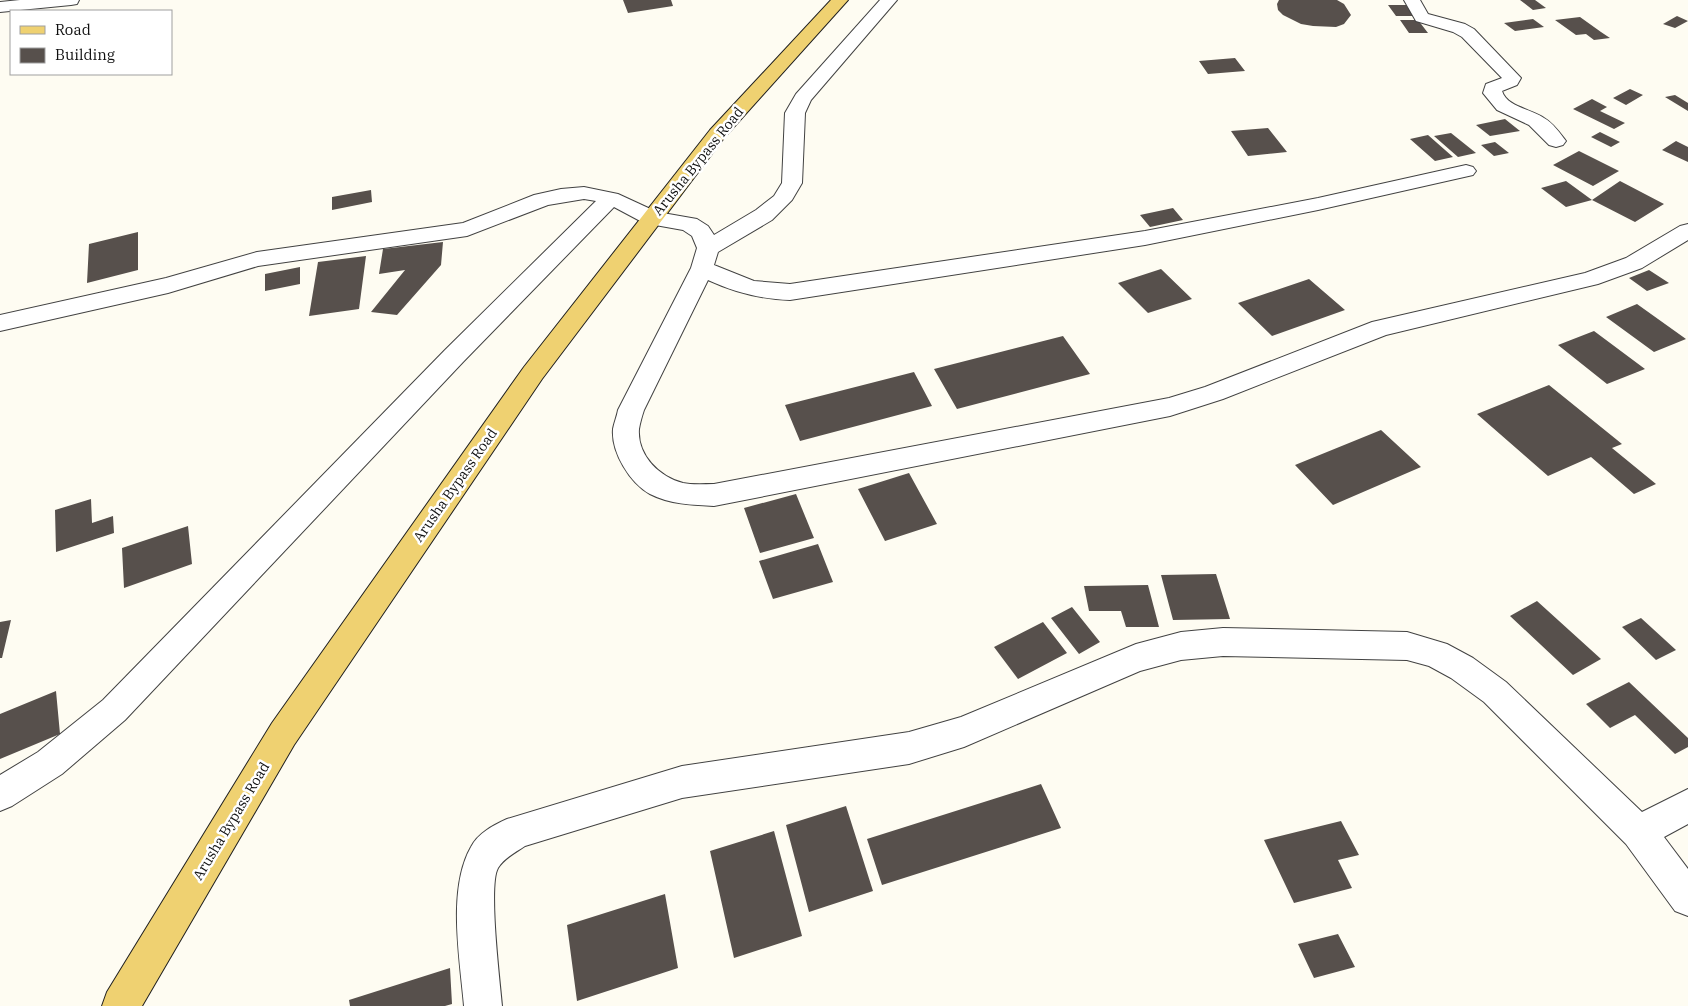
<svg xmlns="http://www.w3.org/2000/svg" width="1688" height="1006" font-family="'IBM Plex Serif',serif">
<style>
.building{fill:#57504c}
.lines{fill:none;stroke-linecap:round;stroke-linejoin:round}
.street-casing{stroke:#424242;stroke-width:2}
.primary-casing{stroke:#202020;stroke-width:2}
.street{fill:#fff;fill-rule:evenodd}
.primary{fill:#efd171;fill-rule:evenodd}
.labels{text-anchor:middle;stroke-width:5;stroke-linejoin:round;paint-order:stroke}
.street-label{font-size:14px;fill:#0f0f0f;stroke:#fff}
</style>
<rect width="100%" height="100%" fill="#fefcf2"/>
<!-- building -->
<path class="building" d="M623 0H671L673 6 628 13Z
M1279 0H1337L1344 4 1351 15 1344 24 1336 27 1313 26 1301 24 1283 15 1278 10 1277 4Z
M1520 0H1535L1546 8 1533 10Z
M1388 5H1406L1414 16H1396Z
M1677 16 1688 21 1675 28 1663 24Z
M1580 17 1601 32 1610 38 1594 40 1586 34 1576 35 1555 20Z
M1533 19 1544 27 1515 31 1504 23Z
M1400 20H1418L1428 33H1409Z
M1235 58 1245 71 1208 74 1199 61Z
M1630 89 1643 95 1626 105 1613 98Z
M1675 95 1688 103V111L1665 97Z
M1592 99 1607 107 1600 111 1625 123 1614 129 1573 109Z
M1505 119 1520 131 1490 136 1476 125Z
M1268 128 1287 152 1248 156 1231 131Z
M1600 132 1620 142 1611 147 1591 137Z
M1451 133 1476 153 1458 157 1434 136Z
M1428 135 1453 157 1435 161 1410 139Z
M1676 141 1688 147V162L1662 150Z
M1495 142 1509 153 1494 156 1481 145Z
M1579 151 1619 171 1593 186 1553 165Z
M1566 181 1592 200 1566 207 1541 188Z
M1620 181 1664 204 1635 222 1592 200Z
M371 190 372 202 332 210V197Z
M1173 208 1183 220 1150 227 1140 215Z
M138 232V270L87 283 89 244Z
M443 242 441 265 397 315 371 312 405 270 379 274 383 249Z
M366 256 359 309 309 316 318 262Z
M300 267V284L265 291V274Z
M1161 269 1192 299 1148 313 1118 283Z
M1649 270 1669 283 1647 291 1629 278Z
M1309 279 1345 310 1272 336 1238 303Z
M1637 304 1686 339 1654 352 1606 317Z
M1594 331 1645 369 1607 384 1558 345Z
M1063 336 1090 374 957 409 934 369Z
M914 372 932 406 800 441 785 405Z
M1549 385 1622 444 1612 448 1656 484 1634 494 1591 457 1548 476 1477 414Z
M1381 430 1421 467 1333 505 1295 465Z
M909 473 937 524 885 541 858 489Z
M796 494 814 538 760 553 744 508Z
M91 499 92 523 113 516 114 533 56 552 55 510Z
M188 526 192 564 124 588 122 548Z
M818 544 833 582 773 599 759 561Z
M1216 574 1230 619 1173 620 1161 575Z
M1148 585 1159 627H1126L1121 611H1089L1084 586Z
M1537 601 1601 659 1573 675 1510 616Z
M1072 607 1100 642 1079 654 1051 618Z
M1641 618 1676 650 1656 660 1622 627Z
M11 620 2 658H0V622Z
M1043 622 1067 653 1018 679 994 647Z
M1629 682 1688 738V747L1675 754 1635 715 1610 728 1586 704Z
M56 691 60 734 0 759V714Z
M1041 784 1061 828 882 885 867 839Z
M846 806 873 891 809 912 786 825Z
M1341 821 1359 855 1338 860 1352 888 1294 903 1264 840Z
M774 831 802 936 734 958 710 851Z
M665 894 678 968 577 1001 567 925Z
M1338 934 1355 967 1314 978 1298 944Z
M450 968 452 1004 445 1006H350L349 1000Z"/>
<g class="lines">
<defs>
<path id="street" d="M20 0H79L77 4 71 5 0 12V2Z
M880 0H897L811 100 805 113 802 183 792 200 772 220 718 252 714 265 754 281 790 284 1145 231 1318 198 1466 165 1473 167 1476 171 1473 175 1318 210 1145 245 790 300C760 299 734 292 708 280L644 410C642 416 640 423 639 429 637 455 659 477 683 483 692 485 704 484 714 484L1169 398 1205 387 1372 322 1585 273 1626 258 1680 226 1688 224V240L1642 268 1598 284 1386 335 1223 399 1170 416 714 506C693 505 669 504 650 494 630 483 611 452 613 429 614 423 617 416 618 410L691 268 697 248 692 236 683 230 644 223 614 207 463 362 125 720 62 774 12 806 0 811V775L38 752 103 700 445 350 596 201 584 199 548 205 467 236 258 266 168 293 0 331V315L166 278 257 252 463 223 534 195 561 189 584 187 618 194 657 212 697 219 708 226 714 235 756 210 774 196 782 183 785 113 796 94Z
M1404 0H1420L1428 14 1465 24 1474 29 1521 78 1517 85 1502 91C1507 107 1531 109 1544 118 1553 123 1560 133 1566 141L1563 145 1556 147 1549 145 1529 125 1497 110 1483 93 1486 84 1502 78 1462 37 1453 32 1416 21Z
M1223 628 1407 632 1447 644 1473 658 1506 682 1642 812 1688 789V824L1664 837 1688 869V916L1675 911 1626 844 1484 702 1451 678 1429 666 1407 660 1223 656 1181 660 1140 671 964 747 909 764 682 798 525 846C516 852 504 858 498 868 488 885 500 982 502 1006H464C460 959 447 889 471 847 478 833 494 825 507 819L682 766 909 732 961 717 1136 644 1181 632Z"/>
<path id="primary" d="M831 0H848L724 138 542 379 294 745 142 1006H102L107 992 272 723 524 367 710 130Z"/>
</defs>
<!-- street casing -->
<use href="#street" class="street-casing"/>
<!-- primary casing -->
<use href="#primary" class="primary-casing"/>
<!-- street -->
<use href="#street" class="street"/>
<!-- primary -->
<use href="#primary" class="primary"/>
</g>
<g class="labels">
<!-- street labels -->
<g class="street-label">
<text transform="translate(698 161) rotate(-51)" y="5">Arusha Bypass Road</text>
<text transform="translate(455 485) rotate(-55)" y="5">Arusha Bypass Road</text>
<text transform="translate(231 821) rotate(-59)" y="5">Arusha Bypass Road</text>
</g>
</g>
<!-- legend -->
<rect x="10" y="10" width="162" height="65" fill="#ffffff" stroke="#9f9f9f"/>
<rect x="20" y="26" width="25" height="8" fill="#efd171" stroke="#9f9f9f"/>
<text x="55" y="35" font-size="15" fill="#0f0f0f">Road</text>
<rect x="20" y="48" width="25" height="15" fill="#57504c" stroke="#9f9f9f"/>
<text x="55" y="60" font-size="15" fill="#0f0f0f">Building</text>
</svg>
